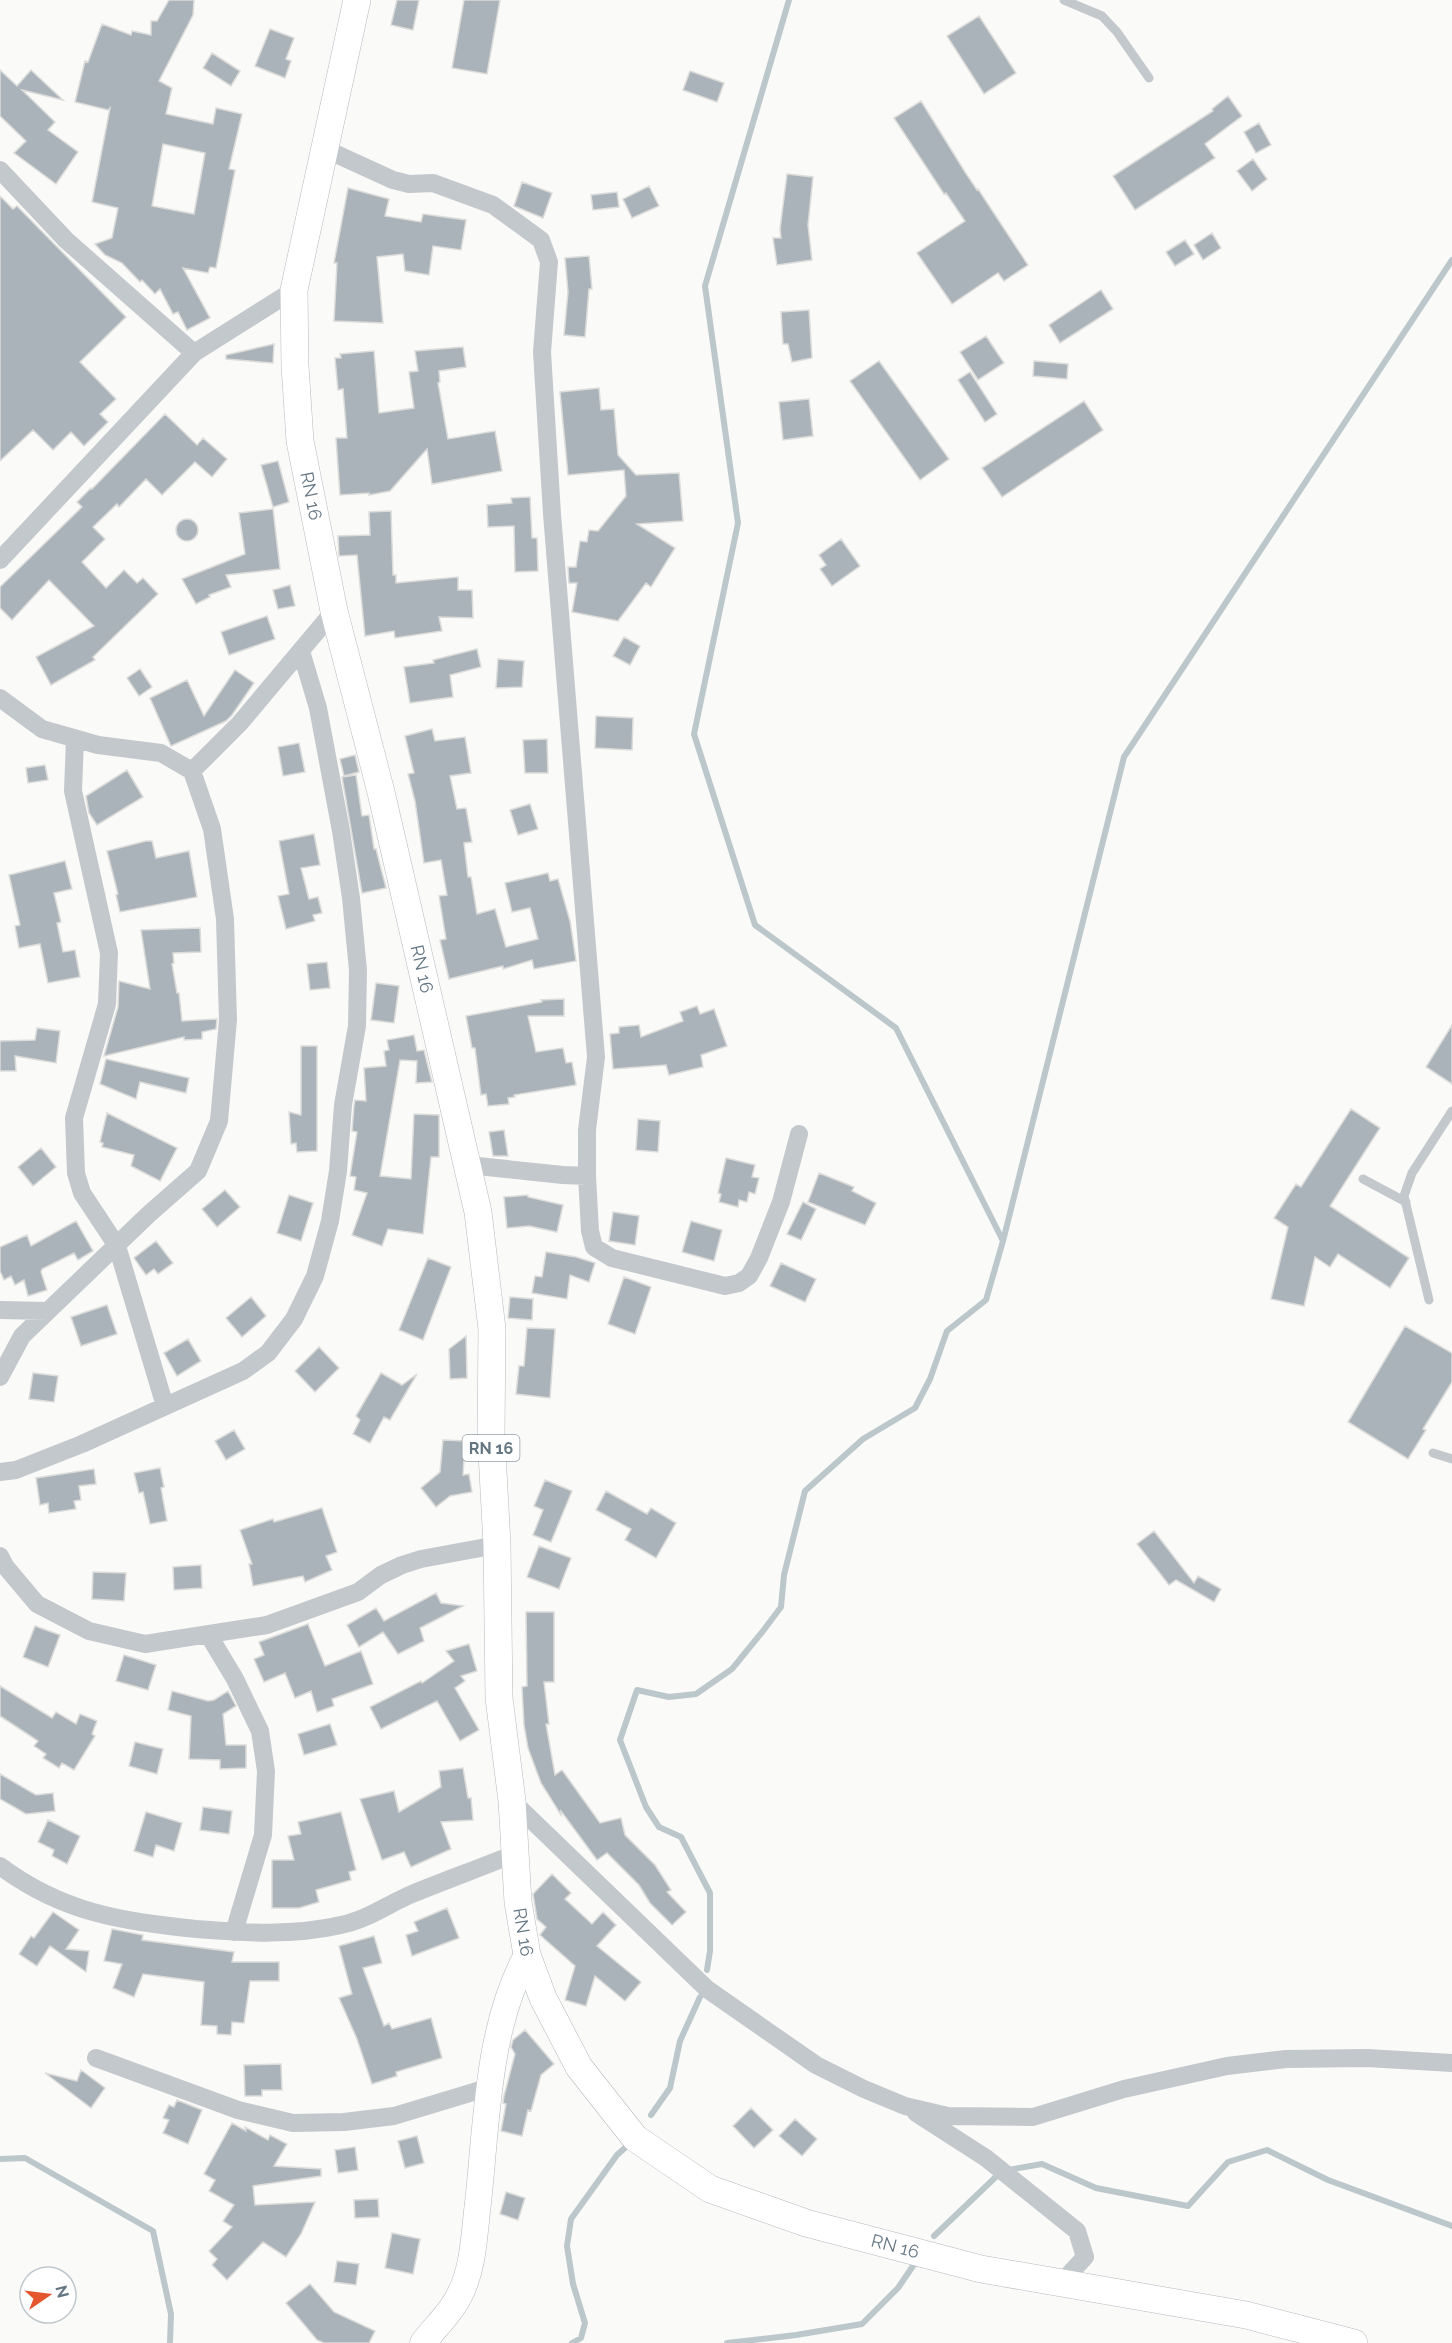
<svg xmlns="http://www.w3.org/2000/svg" width="1452" height="2343" font-family="Raleway,sans-serif">
<style>
.lines{fill:none;stroke-linecap:round;stroke-linejoin:round}
.stream{stroke:#bbc7cb;stroke-width:6}
.building{fill:#aab3b9;stroke:#dcdcda;stroke-width:1.5;fill-rule:evenodd}
.secondary-casing{stroke:#b3babf;stroke-width:27}
.primary-casing{stroke:#b5babe;stroke-width:28}
.service{stroke:#c3c8cc;stroke-width:9}
.minor{stroke:#c3c8cc;stroke-width:18}
.secondary{stroke:#fff;stroke-width:26}
.primary{stroke:#fff;stroke-width:27}
.labels{text-anchor:middle;stroke-width:6;stroke-linejoin:round;paint-order:stroke}
.shield{fill:#fff;stroke:#939fa8;stroke-width:1.5}
.shield-label{font-size:16px;font-weight:bold;fill:#657683}
.street-label{font-size:18px;fill:#657683;stroke:#fff}
</style>
<rect width="100%" height="100%" fill="#fafaf8"/>
<g class="lines">
<!-- stream -->
<path class="stream" d="M789 0 705 286 738 523 694 734 755 925 896 1028 1003 1241
M707 1970 710 1951V1893L681 1837 659 1827 646 1807 620 1740 637 1690 669 1697 696 1694 732 1669 763 1631 781 1607 784 1575 805 1491 863 1439 915 1408 930 1379 947 1331 986 1300 1003 1241 1124 757 1452 260
M651 2115 670 2088 680 2041 700 1997
M0 2159 25 2158 153 2231 171 2314 170 2343
M934 2236 1002 2171 1042 2164 1096 2188 1188 2206 1228 2162 1267 2150 1328 2180 1452 2226
M572 2343 581 2338 585 2323 573 2284 567 2246 571 2219 617 2155 627 2146
M727 2343 796 2335 862 2324 898 2288 915 2263"/>
</g>
<!-- building -->
<path class="building" d="M169 0H194L193 15 159 81 172 88 166 114 213 124 216 108 242 114 229 169 235 170 216 268 210 267 208 273 183 268 210 318 187 330 178 312 173 314 160 289 155 294 142 280 140 282 122 263 105 255 95 244 112 238 118 208 92 202 110 108 108 110 75 102 85 61 88 62 102 24 131 35 132 31 151 35V21H157ZM163 144 205 153 194 214 152 206Z
M397 0H419L413 30 391 25Z
M464 0H500L487 74 452 68Z
M979 16 1016 73 984 94 947 36Z
M270 29 294 38 286 59 291 61 285 78 255 66Z
M212 53 240 71 231 86 203 68Z
M0 70 17 86 31 70 63 100 22 90 55 122 48 130 78 152 56 184 14 153 26 141 0 116Z
M690 71 724 83 717 102 683 90Z
M1228 96 1242 116 1205 144 1215 158 1135 210 1113 176 1213 111 1212 109Z
M921 101 965 172 977 190 978 189 1028 265 1004 281 998 273 952 304 917 253 965 221 946 193 944 194 894 118Z
M1259 123 1271 145 1256 153 1244 132Z
M1253 159 1267 179 1252 191 1237 171Z
M787 174 813 177 808 225 812 260 777 265 773 238H781L780 229Z
M522 182 552 193 543 218 514 206Z
M649 186 659 206 632 218 623 199Z
M348 188 389 199 385 216 421 222 423 214 466 220 461 250 433 246 429 275 405 271 403 254 377 257 383 323 334 321 337 263H334Z
M617 192 619 207 593 210 591 195Z
M0 196 13 209 17 206 126 317 80 362 116 399 100 414 108 422 84 446 71 432 53 450 33 430 0 461Z
M1212 233 1221 248 1203 260 1194 245Z
M1185 240 1194 254 1175 266 1166 252Z
M589 256 592 289H589L585 337 564 335 568 292 565 258Z
M1101 290 1113 309 1060 343 1049 325Z
M809 310 812 358 792 362 788 344H783L781 312Z
M986 336 1004 363 978 380 960 352Z
M274 344 273 363 226 359V355Z
M463 347 466 367 439 371 440 382 438 383 448 439 495 431 502 471 432 484 427 449 390 491 369 495V493L340 495 336 438H347L343 389 338 390 335 358H341L340 354 374 351 379 413 414 408 409 372 418 371 415 351Z
M879 361 949 459 920 480 850 381Z
M1034 361 1068 364 1067 379 1033 376Z
M970 372 997 414 985 422 958 380Z
M599 388 601 410 614 409 618 455 636 475 679 473 683 521 637 524 675 548 651 587 646 583 618 621 572 612 577 583H569L568 567H576L580 541 587 542 589 530 598 531 626 496 624 470 568 475 560 392Z
M809 399 813 436 783 440 779 402Z
M1084 401 1103 430 1002 497 982 468Z
M165 414 197 445 203 438 227 459 212 477 195 462 162 495 146 479 119 507 117 504 93 527 105 539 82 562 106 588 124 570 137 583 143 578 158 594 93 657 95 660 51 685 36 657 94 626 49 580 12 620 0 608V587L82 507 77 502 91 488 92 489Z
M278 461 289 502 273 507 261 465Z
M530 497 532 538H537L538 571 515 572 514 526 488 527 487 505 512 503 511 498Z
M273 509 280 569 226 575 231 587 209 595 210 597 196 604 182 579 245 554 239 513Z
M391 511 393 575H396V583L458 577V590H472L473 618 439 617 442 631 395 638 394 631 365 636 357 555 339 556 338 536 370 535 369 512Z
M176 530a11 11 0 1 1 22 0a11 11 0 1 1-22 0Z
M841 539 860 566 832 586 820 569 826 565 819 555Z
M290 585 295 606 278 609 273 590Z
M267 616 275 639 229 655 221 632Z
M624 637 640 646 630 665 613 656Z
M477 649 481 667 450 675 453 697 410 703 404 667 434 663 433 660Z
M498 659 524 661 522 687 496 688Z
M140 669 152 687 139 696 127 678Z
M235 670 254 683 232 715 226 721 171 746 150 698 187 680 204 716Z
M596 716 633 718 632 750 595 748Z
M432 729 435 741 465 737 471 773 450 776 457 809 466 808 472 842 464 843 468 877H471L477 914 495 909 506 947 538 939 530 908 512 912 505 883 548 873 550 881 558 879 570 921 576 961 534 969 532 960 503 969V966L449 979 440 940 446 939 439 896 447 895 441 860 424 863 415 801 408 774 414 773 405 736Z
M547 739 548 773H525L523 740Z
M299 743 305 772 283 776 278 747Z
M355 755 359 772 344 776 340 759Z
M45 765 48 780 28 783 26 768Z
M127 770 143 797 97 825 89 813 86 796Z
M356 775 362 816 369 815 374 849H376L386 888 362 893 342 777Z
M530 804 538 829 518 835 510 810Z
M314 834 320 865 301 868 309 899 318 897 322 913 313 915 315 921 286 929 278 896 289 894 279 841Z
M146 841H152L156 858 189 851 197 897 120 912 116 895 118 894 107 851Z
M65 861 72 889 54 893 61 922 57 923 63 952 75 950 80 977 48 983 40 944 19 948 15 926 20 925 9 875Z
M200 928 201 952 173 953 174 963 172 964 177 993H179L182 1021 217 1019 216 1029 202 1032V1039L184 1040V1037L104 1056 118 1007 119 981 150 989 141 930Z
M327 962 330 988 310 990 307 964Z
M376 983 399 986 394 1023 371 1020Z
M564 999V1016H528L536 1052 563 1048 566 1063 572 1062 576 1085 514 1095 515 1097 508 1098 509 1104 488 1106 486 1094 481 1095 475 1048H472L466 1016 542 1002 541 1000Z
M697 1006 700 1014 714 1009 727 1046 701 1055 703 1067 669 1075 666 1065 613 1069 610 1034 619 1033V1027L639 1025 641 1037 683 1021 680 1012Z
M1452 1025V1084L1426 1067Z
M37 1028 60 1031 56 1063 15 1056 16 1071H0V1041L35 1040Z
M414 1035 417 1051 424 1050 432 1082 416 1083 417 1061 400 1060 380 1176 411 1179 414 1114 439 1115V1157H431L423 1234 388 1229 382 1246 352 1235 367 1193 354 1190 356 1177 350 1176 357 1132 352 1131 354 1106 355 1100 366 1101 364 1068 386 1066 384 1051 389 1050 387 1040Z
M301 1046H317V1151L297 1152 296 1143 291 1144 289 1112 301 1115Z
M106 1059 189 1078 186 1093 140 1082 136 1099 100 1084Z
M1351 1109 1380 1128 1330 1206 1409 1258 1390 1288 1338 1254 1330 1267 1315 1257 1304 1306 1271 1299 1288 1227 1274 1218 1296 1184 1301 1187Z
M107 1113 177 1148 160 1181 131 1166 134 1155 102 1147 103 1143 100 1142Z
M638 1119 660 1121 658 1152 636 1150Z
M504 1130 508 1156H493L489 1132Z
M41 1148 56 1167 33 1186 18 1167Z
M726 1158 755 1165 752 1177 759 1178 755 1194 749 1192 747 1202 739 1200 738 1207 719 1202 721 1194 718 1193Z
M819 1173 854 1187 852 1191 876 1203 865 1225 808 1202Z
M225 1190 240 1207 217 1227 202 1209Z
M289 1195 313 1203 301 1241 277 1233Z
M528 1195V1197L563 1205 557 1232 529 1226 507 1228 504 1197Z
M803 1202 816 1209 801 1240 787 1234Z
M613 1212 639 1216 635 1245 609 1241Z
M76 1221 93 1251 78 1260 74 1253 42 1269 41 1272 47 1290 28 1296 24 1280 15 1285 11 1276 4 1280 0 1271V1247L27 1235 31 1246Z
M691 1221 722 1230 714 1261 682 1252Z
M156 1241 173 1263 158 1274 154 1269 146 1275 134 1258Z
M546 1252 576 1257 595 1263 589 1282 570 1275 567 1299 532 1293 535 1276 542 1277Z
M428 1258 451 1267 423 1340 399 1330Z
M781 1263 816 1279 805 1302 770 1286Z
M624 1277 651 1287 635 1334 608 1324Z
M251 1297 266 1316 242 1337 226 1318Z
M510 1297 533 1299 532 1320 508 1318Z
M107 1305 117 1334 81 1346 71 1317Z
M1405 1326 1452 1353V1382L1423 1429 1426 1430 1408 1459 1348 1422Z
M527 1328 555 1329 550 1398 516 1394 519 1366H524Z
M466 1336 467 1378 450 1379 449 1349Z
M188 1339 201 1361 177 1376 164 1353Z
M319 1347 339 1368 315 1392 295 1371Z
M33 1373 58 1376 54 1402 29 1399Z
M381 1373 402 1385 417 1374 390 1420 384 1417 370 1443 353 1434 360 1420 356 1416Z
M234 1430 245 1449 226 1460 215 1441Z
M443 1440 465 1441 463 1475 469 1474 472 1492 450 1496 436 1507 421 1488 440 1472Z
M160 1468 164 1487 161 1488 167 1521 150 1524 143 1492 139 1493 134 1473Z
M94 1469 96 1484 79 1486 81 1500 74 1501 76 1509 49 1513 48 1503 40 1505 36 1478Z
M545 1480 572 1491 551 1542 533 1535 543 1510 534 1506Z
M606 1491 647 1514 651 1508 676 1523 656 1558 625 1540 631 1529 596 1510Z
M322 1508 337 1552 326 1556 332 1570 305 1582 303 1576 253 1586 249 1564H252L240 1530 273 1519 274 1522Z
M1154 1531 1194 1583 1198 1576 1221 1589 1214 1602 1176 1580 1169 1585 1137 1544Z
M539 1546 571 1558 559 1589 527 1577Z
M201 1565 202 1588 174 1590 173 1567Z
M93 1572 126 1573 124 1601 92 1599Z
M436 1593 441 1603 463 1606 420 1628 424 1641 398 1654 383 1632 359 1647 347 1625 376 1608 384 1621Z
M526 1612H554V1682H544L549 1724H546L555 1775 562 1770 600 1823 621 1818 625 1835 655 1865 671 1890 667 1892 686 1912 672 1925 650 1903 639 1885 607 1853 597 1860 561 1811V1815L541 1783 528 1748 524 1725 522 1687 527 1686Z
M308 1624 325 1666 361 1651 373 1684 332 1699 334 1706 317 1712 311 1691 295 1698 285 1673 264 1682 254 1659 264 1655 259 1642Z
M35 1626 60 1635 48 1667 23 1657Z
M469 1644 477 1671 461 1676 465 1681 455 1688 479 1730 460 1741 437 1701 381 1729 370 1707 421 1681 422 1683 454 1661 446 1651Z
M124 1655 156 1665 148 1690 116 1681Z
M0 1686 52 1718 56 1712 76 1724 80 1714 97 1721 92 1734 95 1736 74 1770 62 1763 59 1768 43 1758 46 1754 34 1746 38 1741 0 1716Z
M172 1691 208 1701 214 1700 228 1691 236 1706 223 1714 226 1745H246V1768L220 1769V1760L189 1759 191 1716 168 1710Z
M330 1724 337 1745 304 1755 298 1734Z
M135 1742 163 1749 157 1774 129 1766Z
M463 1768 468 1798H471L473 1820 441 1822 451 1849 411 1867 404 1852 382 1860 360 1799 394 1791 399 1812 441 1787 439 1771Z
M0 1774 36 1795 53 1793 55 1811 26 1814 0 1799Z
M203 1807 232 1811 229 1834 200 1830Z
M146 1812 182 1823 174 1851 156 1845 153 1857 134 1851Z
M341 1812 356 1870 349 1872 351 1880 316 1890 319 1902 299 1908H272V1860H294L288 1836 301 1834 298 1822Z
M48 1820 80 1836 67 1864 52 1856 54 1850 38 1842Z
M552 1874 571 1893 565 1899 592 1924 603 1912 616 1925 597 1946 641 1982 625 2001 595 1976 586 2006 565 2000 575 1966 540 1935 546 1927 537 1919 534 1900 533 1894Z
M447 1908 459 1938 412 1956 406 1935 418 1931 414 1922Z
M53 1912 79 1930 66 1949 89 1951 86 1972 50 1946 37 1966 19 1954 31 1936 34 1938Z
M112 1929 143 1935 142 1940 234 1952 232 1962H279V1981H250L244 2023 232 2022 231 2035 217 2034V2026L201 2025 204 1982 143 1974 134 1997 113 1988 122 1964 104 1961Z
M374 1936 382 1963 363 1968 384 2026 389 2023 392 2029 431 2018 442 2058 396 2072 397 2076 372 2084 357 2039 339 1998 352 1994 339 1946Z
M525 2030 554 2064 541 2075 531 2111 528 2110 522 2136 501 2131 506 2104 503 2103 504 2096 515 2054 511 2047 513 2040Z
M281 2064 282 2090H262V2096H245L244 2065Z
M81 2070 105 2088 91 2108 45 2073 77 2081Z
M177 2100 202 2110 188 2144 163 2133 169 2120 163 2118 169 2105 174 2107Z
M751 2108 773 2130 754 2148 733 2126Z
M795 2119 817 2139 802 2156 779 2136Z
M232 2123 246 2131 245 2127 268 2140 270 2135 287 2144 274 2166 321 2169V2176L253 2186 255 2205 315 2202 301 2234 286 2257 263 2242 227 2280 212 2265 217 2259 209 2251 232 2227 223 2221 234 2205 209 2191 215 2180 204 2174Z
M417 2136 424 2163 405 2168 398 2141Z
M355 2147 358 2170 338 2173 335 2150Z
M506 2192 525 2198 518 2220 500 2214Z
M378 2199 379 2217 355 2218 354 2200Z
M392 2233 420 2239 413 2274 385 2268Z
M337 2261 359 2264 356 2285 334 2282Z
M310 2284 334 2312 375 2331 369 2343H324L317 2340 286 2303Z"/>
<g class="lines">
<defs>
<path id="secondary" d="M423 2343C434 2328 451 2313 459 2296 474 2268 474 2234 478 2203 487 2121 487 2029 527 1955"/>
<g id="primary">
<path id="s1" d="M357 0 294 290 295 366 300 441 334 611 381 792 478 1212 492 1329 491 1434 497 1545 499 1698 512 1801 518 1902 527 1955 543 1998 579 2067 635 2138 710 2189 806 2223 981 2269 1246 2315 1354 2343"/>
</g>
</defs>
<!-- secondary casing -->
<use href="#secondary" class="secondary-casing"/>
<!-- primary casing -->
<use href="#primary" class="primary-casing"/>
<!-- service -->
<path class="service" d="M1064 0 1102 16 1117 32 1149 78
M1363 1179 1406 1202
M1429 1300 1404 1196 1412 1173 1452 1111
M1433 1453 1452 1459"/>
<!-- minor -->
<path class="minor" d="M325 149 393 180 409 184 433 183 493 205 541 240 549 262 542 352 552 514 596 1057 587 1130V1176L563 1175 468 1165
M0 170 66 240 194 353 294 290
M0 560 194 353
M0 698 42 729 98 745 161 753 192 771 212 829 225 919 228 1020 219 1121 198 1171 149 1214 22 1336 0 1377
M75 739 73 791 109 953 107 1004 74 1118 76 1173 82 1193 117 1246 165 1406
M192 771 240 723 334 611
M587 1176 590 1231 594 1247 612 1258 725 1286 739 1283 749 1276 759 1258 781 1202 799 1134
M0 1310 47 1311
M0 1472 16 1470 82 1444 243 1371 268 1353 294 1319 315 1276 330 1221 338 1171 343 1105 357 1026 358 970 351 898 341 831 318 708 301 651
M0 1556 5 1566 37 1604 89 1631 145 1644 267 1625 358 1592 381 1575 402 1565 421 1559 497 1545
M208 1634 235 1679 260 1731 266 1771 263 1835 234 1932
M512 1801 707 1989 816 2065 864 2089 905 2106 948 2116 1033 2117 1124 2089 1227 2066 1286 2059 1367 2058 1452 2063
M0 1866C63 1913 121 1921 196 1929 245 1933 293 1936 341 1925 367 1920 388 1904 412 1894 446 1880 480 1868 514 1854
M96 2058 238 2110 293 2123 344 2122 394 2116 490 2087
M916 2113 986 2158 1077 2231 1085 2257 1061 2283"/>
<!-- secondary -->
<use href="#secondary" class="secondary"/>
<!-- primary -->
<use href="#primary" class="primary"/>
</g>
<g class="labels">
<!-- shield labels -->
<rect class="shield" x="462.5" y="1435" width="57" height="26" rx="4.5"/>
<g class="shield-label">
<text x="491" y="1454">RN 16</text>
</g>
<!-- street labels -->
<g class="street-label">
<text dy="6" stroke="none"><textPath href="#s1" startOffset="504">RN 16</textPath></text>
<text dy="6" stroke="none"><textPath href="#s1" startOffset="990">RN 16</textPath></text>
<text dy="6" stroke="none"><textPath href="#s1" startOffset="1962">RN 16</textPath></text>
<text dy="6" stroke="none"><textPath href="#s1" startOffset="2484">RN 16</textPath></text>
</g>
</g>
<!-- north arrow -->
<g transform="translate(48 2295) rotate(76)"><circle r="28" fill="#ffffff" stroke="#c1c8cd" stroke-width="1.5"/>
<path d="M0-4.5L10 22L0 15L-10 22Z" fill="#e4572e"/>
<text y="-9" font-size="16" font-weight="bold" text-anchor="middle" fill="#657683">N</text>
</g>
</svg>
